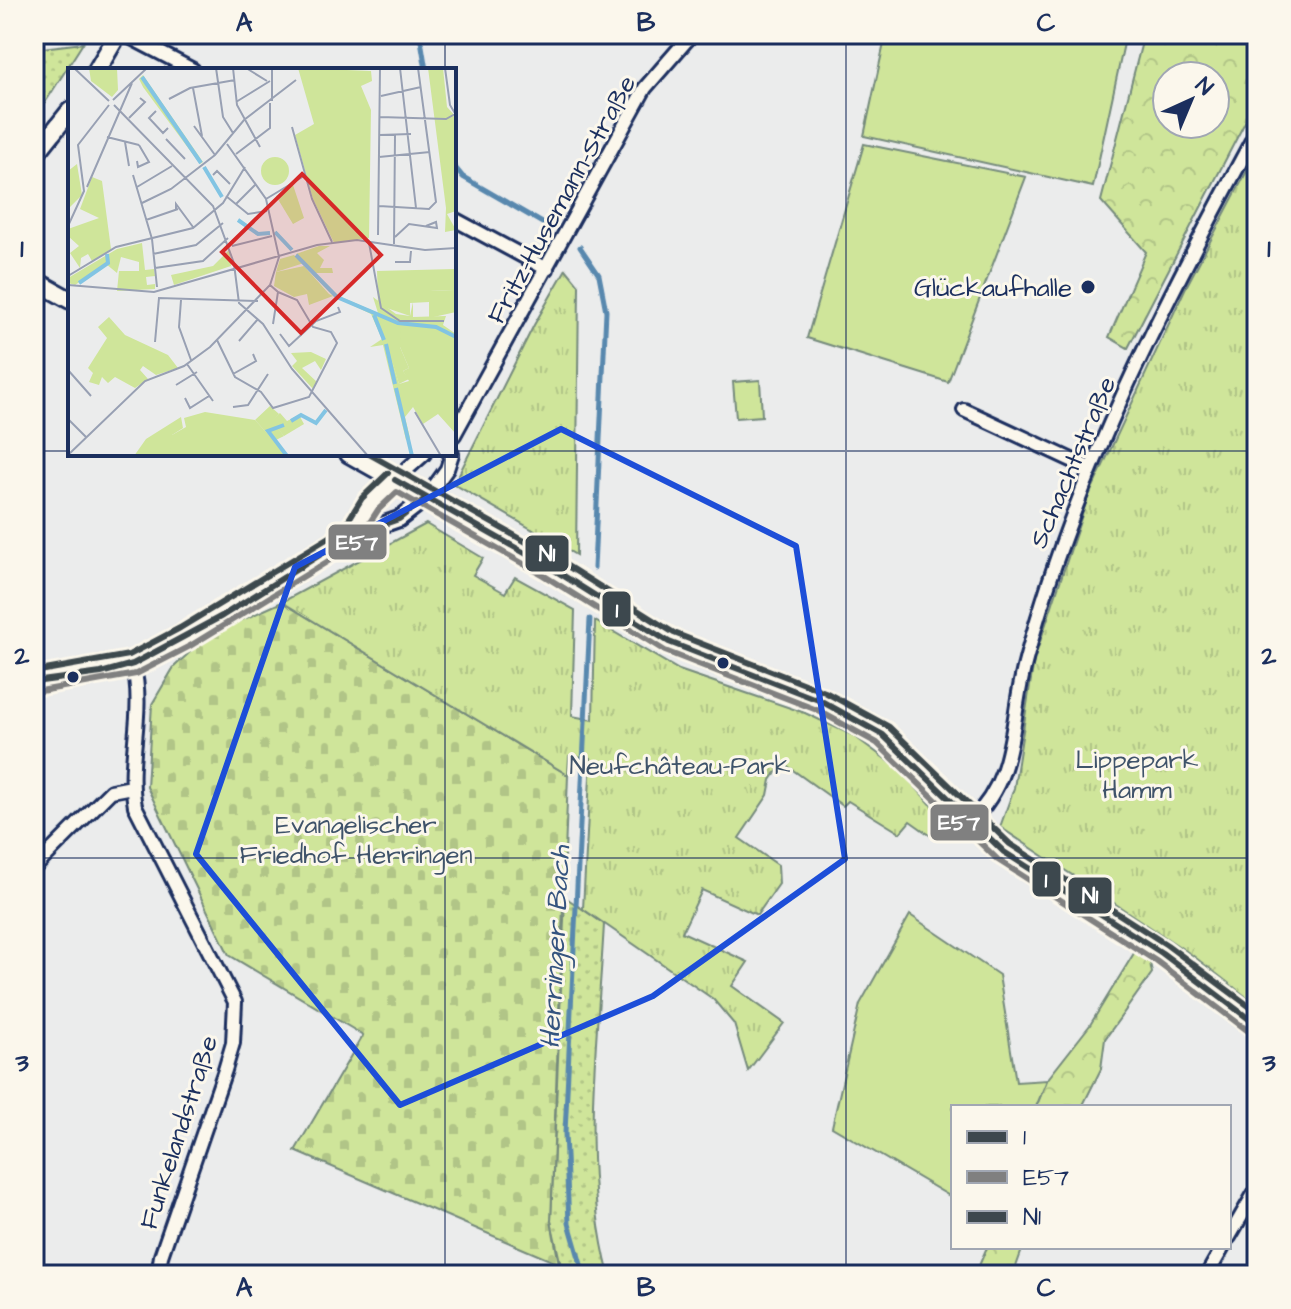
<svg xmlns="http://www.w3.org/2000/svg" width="1291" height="1309" font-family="'Architects Daughter',sans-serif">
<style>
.grass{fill:url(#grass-dots);stroke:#758a7c;stroke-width:2}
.forest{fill:url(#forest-crowns);stroke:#758a7c;stroke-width:2;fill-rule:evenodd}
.cemetery{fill:url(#cemetery-stones);stroke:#758a7c;stroke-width:2}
.park{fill:url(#park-tufts);stroke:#758a7c;stroke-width:2}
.pitch{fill:#cfe59a;stroke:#758a7c;stroke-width:2}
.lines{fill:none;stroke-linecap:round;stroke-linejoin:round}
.stream{stroke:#5988ae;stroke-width:5}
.minor-casing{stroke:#1b2f5e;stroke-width:18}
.tertiary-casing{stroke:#1b2f5e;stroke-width:20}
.secondary-casing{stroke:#1b2f5e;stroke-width:22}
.minor{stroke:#fbf7ec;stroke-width:12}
.tertiary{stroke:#fbf7ec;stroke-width:14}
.secondary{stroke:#fbf7ec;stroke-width:16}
.bus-1-casing{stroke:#fbf7ec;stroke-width:12}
.bus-2-casing{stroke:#fbf7ec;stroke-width:12}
.bus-3-casing{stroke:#fbf7ec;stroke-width:12}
.bus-1{stroke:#3d484e;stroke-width:6}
.bus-2{stroke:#808080;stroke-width:6}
.bus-3{stroke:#3d484e;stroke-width:6}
.marked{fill:none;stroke:#1d4ed8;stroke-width:6;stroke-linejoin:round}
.grid{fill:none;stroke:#1b2f5e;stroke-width:2;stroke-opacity:0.55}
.poi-dot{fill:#1b2f5e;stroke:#fbf7ec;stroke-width:3}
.labels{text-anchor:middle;stroke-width:6;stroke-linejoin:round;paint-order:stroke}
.street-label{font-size:26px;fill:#1b2f5e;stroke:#fbf7ec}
.poi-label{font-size:26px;fill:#1b2f5e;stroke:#fbf7ec;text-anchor:end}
.park-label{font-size:26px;fill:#3f536a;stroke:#fbf7ec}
.water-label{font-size:28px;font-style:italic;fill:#35547f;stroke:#fbf7ec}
.inset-river{fill:none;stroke:#82c4e3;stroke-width:4}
.inset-road{fill:none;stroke:#98a0b3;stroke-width:2}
.view{fill:#d62828;fill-opacity:0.15;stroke:#d62828;stroke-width:4}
.inset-edge{fill:none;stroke:#1b2f5e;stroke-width:4}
.line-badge{stroke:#fbf7ec;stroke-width:3}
.badge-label{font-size:22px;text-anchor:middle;font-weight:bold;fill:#fff}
.neatline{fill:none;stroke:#1b2f5e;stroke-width:3}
.grid-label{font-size:26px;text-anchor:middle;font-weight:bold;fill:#1b2f5e}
</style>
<defs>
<pattern id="grass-dots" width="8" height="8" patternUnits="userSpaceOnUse" patternTransform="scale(2)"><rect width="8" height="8" fill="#cfe59a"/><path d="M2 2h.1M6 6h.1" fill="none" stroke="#b1c587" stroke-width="1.8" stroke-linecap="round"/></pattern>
<pattern id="forest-crowns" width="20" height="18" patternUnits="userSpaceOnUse" patternTransform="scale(2)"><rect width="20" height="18" fill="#cfe59a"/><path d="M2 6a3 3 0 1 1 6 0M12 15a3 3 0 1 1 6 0" fill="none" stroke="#b1c587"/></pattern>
<pattern id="cemetery-stones" width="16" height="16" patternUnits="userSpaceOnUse" patternTransform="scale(2)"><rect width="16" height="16" fill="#cfe59a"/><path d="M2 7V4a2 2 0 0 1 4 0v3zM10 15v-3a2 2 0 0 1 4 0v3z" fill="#b1c587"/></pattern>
<pattern id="park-tufts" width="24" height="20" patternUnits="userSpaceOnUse" patternTransform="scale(2)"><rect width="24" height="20" fill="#cfe59a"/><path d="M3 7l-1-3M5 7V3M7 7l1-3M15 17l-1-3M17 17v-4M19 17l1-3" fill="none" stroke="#b1c587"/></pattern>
</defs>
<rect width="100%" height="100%" fill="#ebecec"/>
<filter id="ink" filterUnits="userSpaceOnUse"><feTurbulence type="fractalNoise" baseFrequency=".0125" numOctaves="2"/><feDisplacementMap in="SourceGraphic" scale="16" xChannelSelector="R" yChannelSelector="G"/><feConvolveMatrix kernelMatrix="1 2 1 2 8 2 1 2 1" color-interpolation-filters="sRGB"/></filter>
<g filter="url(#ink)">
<!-- grass -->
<path class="grass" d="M83 43 34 120V49Z
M565 897 604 924C598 1039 579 1162 609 1275H563L551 1221Z"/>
<!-- forest -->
<path class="forest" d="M1144 34H1257V99L1128 348 1109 337 1146 252 1101 201ZM1167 76H1215V124H1167Z
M1139 945 1148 952 1152 973 1105 1039 1101 1069 1082 1107H1036L1047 1080 1090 1025Z
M987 1247H1023L1013 1275H975Z"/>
<!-- cemetery -->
<path class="cemetery" d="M282 602 568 775 551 1221 559 1264 295 1151 363 1035 229 955 147 787 152 704 174 667 207 636Z"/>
<!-- park -->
<path class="park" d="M1257 152V1005L1192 955 1000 827 1014 788 1034 660 1087 500 1185 289Z
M566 269 579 285 576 555 454 484 534 325Z
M426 524 483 558 473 575 505 593 515 577 575 610 572 716 593 720 595 621 679 670 805 713 854 736 899 769 946 821 934 838 910 821 900 833 848 801 843 806 783 763 771 780 768 795 739 838 778 865 779 884 757 915 702 890 682 932 748 962 732 986 784 1023 748 1071 734 1024 713 999 583 909 591 758 569 756 568 775 282 602Z"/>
<!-- pitch -->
<path class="pitch" d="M886 34H1126L1093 187 864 136Z
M864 144 1026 177 948 382 807 338Z
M760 380 762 416 736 418 733 382Z
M910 915 999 975 1016 1082 1047 1080 1036 1107H953V1198L832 1127 860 1004Z"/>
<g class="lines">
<!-- stream -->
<path class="stream" d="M420 34 426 70
M454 166 463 177 551 228
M580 247 599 275 606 311 594 568
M584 1275 569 1223 565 1133 590 619"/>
<defs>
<path id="minor" d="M124 34 193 70
M454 219 547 269
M964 410 1091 469
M454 435 645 88 692 34
M395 480 424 454
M426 498 447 469 452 454
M133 664C146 712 126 759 135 806L235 1002 233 1043 225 1070 161 1256 158 1275
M970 822C1019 775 1009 721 1026 660 1075 473 1166 300 1257 131
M34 868 111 791 132 787
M1229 1237 1257 1189
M1207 1275 1223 1247"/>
<path id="tertiary" d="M350 536 370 504 395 480
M34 682 101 673 133 664 222 616 350 536 399 519 426 498"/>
<path id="secondary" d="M97 70 118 34
M34 156 70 111
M34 280 70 300
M349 454 548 566 669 642 821 701 883 735 1004 852 1162 953 1257 1025"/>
</defs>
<!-- minor casing -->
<use href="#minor" class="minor-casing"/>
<!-- tertiary casing -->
<use href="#tertiary" class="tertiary-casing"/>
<!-- secondary casing -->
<use href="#secondary" class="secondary-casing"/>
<!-- minor -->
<use href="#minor" class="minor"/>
<!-- tertiary -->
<use href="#tertiary" class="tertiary"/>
<!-- secondary -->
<use href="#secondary" class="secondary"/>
<defs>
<path id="bus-1" d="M395 480 548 566 669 642 821 701 883 735 1004 852 1162 953 1257 1025
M34 682 101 673 133 664 222 616 350 536 399 519 426 498"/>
<path id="bus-2" d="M35 692 136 674 190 646 356 544 378 510 397 492 543 575 665 651 817 710 877 743 998 860 1156 961 1251 1033"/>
<path id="bus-3" d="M369 454 553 557 674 633 825 692 889 727 1010 844 1167 945 1257 1012
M34 672 129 655 180 628 343 529 362 498 388 473"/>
</defs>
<!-- bus-1 casing -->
<use href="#bus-1" class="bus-1-casing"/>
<!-- bus-2 casing -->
<use href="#bus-2" class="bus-2-casing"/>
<!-- bus-3 casing -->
<use href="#bus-3" class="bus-3-casing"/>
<!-- bus-1 -->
<use href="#bus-1" class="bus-1"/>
<!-- bus-2 -->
<use href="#bus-2" class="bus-2"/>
<!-- bus-3 -->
<use href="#bus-3" class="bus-3"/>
</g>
</g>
<!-- marked area -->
<path class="marked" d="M561 429 796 546 845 859 653 996 400 1105 196 854 295 567Z"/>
<!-- grid -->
<path class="grid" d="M445 34V70M846 34V1275M34 451H70M454 451H1257M445 454V1275M34 858H1257"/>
<!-- markers -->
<g class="poi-dot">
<circle cx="1088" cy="287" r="8"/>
<circle cx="723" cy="663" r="7"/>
<circle cx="73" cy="677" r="7"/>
</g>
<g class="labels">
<!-- street labels -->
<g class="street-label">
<text transform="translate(561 199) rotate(-61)" y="9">Fritz-Husemann-Straße</text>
<text transform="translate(1072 462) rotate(-67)" y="9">Schachtstraße</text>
<text transform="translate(178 1132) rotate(-72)" y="9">Funkelandstraße</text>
</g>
<!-- poi labels -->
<g class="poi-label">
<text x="1072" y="296">Glückaufhalle</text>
</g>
<!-- park labels -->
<g class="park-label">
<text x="1137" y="768">Lippepark<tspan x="1137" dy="30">Hamm</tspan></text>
<text x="680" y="774">Neufchâteau-Park</text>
<text x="356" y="833">Evangelischer<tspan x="356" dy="30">Friedhof Herringen</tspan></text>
</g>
<!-- water labels -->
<g class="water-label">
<text transform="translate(554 947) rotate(-87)" y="10">Herringer Bach</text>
</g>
</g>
<!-- overview -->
<g transform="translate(68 68)">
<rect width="388" height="388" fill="#ebecec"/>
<path d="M360 0H375L379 39 388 49V143L379 146 388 162 377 164 378 140ZM75 7 135 94 132 96 75 19 71 11ZM9 96 14 127 0 141V103ZM24 109 34 113 43 181 24 193 20 186 13 190 12 200 2 185 11 178 0 168V161L31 150 12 141ZM74 175 77 202 86 201 87 208 78 209 79 217 87 216V221L49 223 51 203H71V194L53 189 49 205 38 196 7 217 0 215V210L49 181ZM162 181 163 198 106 217 103 207 145 198ZM243 205 271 228 310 245 305 229 328 246 342 248 345 234V249L378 248 375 257 388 266V366L370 346 355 356 345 339 337 349 342 370 338 372 315 277 302 279 314 271 303 246 265 228ZM311 248 332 257V279L341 300 335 303 341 313 331 316ZM41 249 57 267 100 287 110 300 88 307 75 298 72 302 80 311 67 320 47 309 40 315 34 309 31 317 21 314 25 305 20 300 39 270 30 259ZM243 284 258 291 253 302 247 293 234 300 249 314 245 321 224 298 229 293 223 285ZM202 338 211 346 204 353 216 368 206 373 187 352ZM113 349 115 360 104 367 105 386 66 388 78 371Z" fill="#cfe59a" fill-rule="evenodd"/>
<path d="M310 248 333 256 332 279 341 300 335 303 341 311 331 316ZM137 344 187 352 220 388H101L104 367 118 359 116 350Z" fill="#cfe59a"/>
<path d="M21 0H49L50 22 44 29 23 13ZM236 198 261 226 265 228 241 237 239 226 226 229 206 218 208 204ZM386 201V222L361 223V234L342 235V248L310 237 309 203Z" fill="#cfe59a"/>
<path d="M230 0 303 3 304 13 293 18 303 42 301 170 266 175 245 131 227 67 246 56ZM251 178H262L249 185 256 192 252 200H264L265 205H245L236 195 208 204 212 191 226 187 233 194 228 186Z" fill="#cfe59a"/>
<path d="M386 222 388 244 361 250V223Z" fill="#cfe59a"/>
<path d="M193 103a14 14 0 1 1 28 0a14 14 0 1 1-28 0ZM225 117 236 150 225 156 208 128ZM212 345 219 353 231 347 236 356 216 368 203 353Z" fill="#cfe59a"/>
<path class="inset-river" d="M74 9 133 95M136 99 154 129M170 152 190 166 202 165M207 164 224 182M228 187 269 229 330 255 368 259 388 269M11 215 40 195 39 186M306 247 316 272M318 276 327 316M328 320 344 388M223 353 233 347 248 355 258 342M216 357 200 363 219 388"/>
<path class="inset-road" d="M6 0 41 33M148 0 155 49 165 65M165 0 169 37 192 79M178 0 199 13M332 0 348 140M377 0 382 37 388 47M125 20 134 68M313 28 353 19M101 31 122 20 167 12M45 32 79 0M204 33V0M168 34 202 13M46 37 145 138 167 198M88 43 81 50 95 65 100 60M312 49 378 51 387 46M61 50 77 34 72 30M126 58 147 87M224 59 244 131 264 174M311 67 343 66M39 69 71 77M98 71 117 91M57 74 61 98M168 86 202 60V35M311 89 362 84M69 93 70 99 81 94 71 77M65 107 84 171 89 219M145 107 149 103 162 116M19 119 64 15M69 119 104 98M158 128 180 146 199 143M198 131 236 108M74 135 103 121 147 87 176 52 228 12M168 136 187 117M311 138 361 141 368 134 350 0M108 142V136L125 159M78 152 110 141M0 158 16 123 10 77 41 37M310 167 312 0M327 169 341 156 369 160 368 154 358 158M301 175 313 240 332 253H376M326 176 327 67M164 178 204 168M85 186 128 177 155 155M327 194H342L343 183M166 196 171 235 195 256 224 301 300 388M87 200 135 193 160 170M0 208 48 179 125 160 155 135 177 99M0 217 86 224 249 177 289 172 357 182 388 180M202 217 210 224 205 256M113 232 111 259 123 292M212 266 221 278 248 253 272 244 270 239M149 272 167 309 193 324 205 340 241 329 269 275 263 264 245 259 229 232 210 224M171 273 190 251M87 274 91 230 190 233M119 296 145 333M0 302 23 328M165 306 188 293 185 286M108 317 129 304M117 330 122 340 141 328M165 339 180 337 200 306M347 344 373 388M0 351 19 370M0 387 77 313 116 298 142 279 202 217 211 189 198 131 159 76"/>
<path class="view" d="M234 106 313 187 233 265 154 184Z"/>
<rect width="388" height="388" class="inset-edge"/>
</g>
<g class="line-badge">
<rect x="327" y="523" width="61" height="38" rx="8" fill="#808080"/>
<rect x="524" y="534" width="46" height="39" rx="8" fill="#3d484e"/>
<rect x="601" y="590" width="31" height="38" rx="8" fill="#3d484e"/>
<rect x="929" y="803" width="61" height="39" rx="8" fill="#808080"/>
<rect x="1031" y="860" width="31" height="38" rx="8" fill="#3d484e"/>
<rect x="1067" y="876" width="46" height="39" rx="8" fill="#3d484e"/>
</g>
<g class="badge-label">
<text x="357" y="550">E57</text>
<text x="547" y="561">N1</text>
<text x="617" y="617">1</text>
<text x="959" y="830">E57</text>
<text x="1046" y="887">1</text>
<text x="1090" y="903">N1</text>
</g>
<!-- margin -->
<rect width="1291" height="1309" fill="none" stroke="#fbf7ec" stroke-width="88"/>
<!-- legend -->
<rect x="951" y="1105" width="280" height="144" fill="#fbf7ec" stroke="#a1a7b3" stroke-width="2"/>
<rect x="967" y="1131" width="40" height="12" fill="#3d484e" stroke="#a1a7b3" stroke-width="2"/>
<text x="1023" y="1145" font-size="24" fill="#1b2f5e">1</text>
<rect x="967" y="1171" width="40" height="12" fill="#808080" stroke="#a1a7b3" stroke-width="2"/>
<text x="1023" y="1185" font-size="24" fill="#1b2f5e">E57</text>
<rect x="967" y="1211" width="40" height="12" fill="#3d484e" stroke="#a1a7b3" stroke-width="2"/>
<text x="1023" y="1225" font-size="24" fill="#1b2f5e">N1</text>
<!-- north arrow -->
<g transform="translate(1191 100) rotate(44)"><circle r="38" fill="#fbf7ec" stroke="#a1a7b3" stroke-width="2"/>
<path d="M0-6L14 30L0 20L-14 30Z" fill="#1b2f5e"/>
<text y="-12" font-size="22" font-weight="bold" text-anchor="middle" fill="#1b2f5e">N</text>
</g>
<rect x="44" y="44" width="1203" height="1221" class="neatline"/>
<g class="grid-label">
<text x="244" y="31">A</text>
<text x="646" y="31">B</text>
<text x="1046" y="31">C</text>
<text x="22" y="257">1</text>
<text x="1269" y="257">1</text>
<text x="22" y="664">2</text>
<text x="1269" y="664">2</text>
<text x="22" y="1071">3</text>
<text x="1269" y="1071">3</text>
<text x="244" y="1296">A</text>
<text x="646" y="1296">B</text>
<text x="1046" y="1296">C</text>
</g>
</svg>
